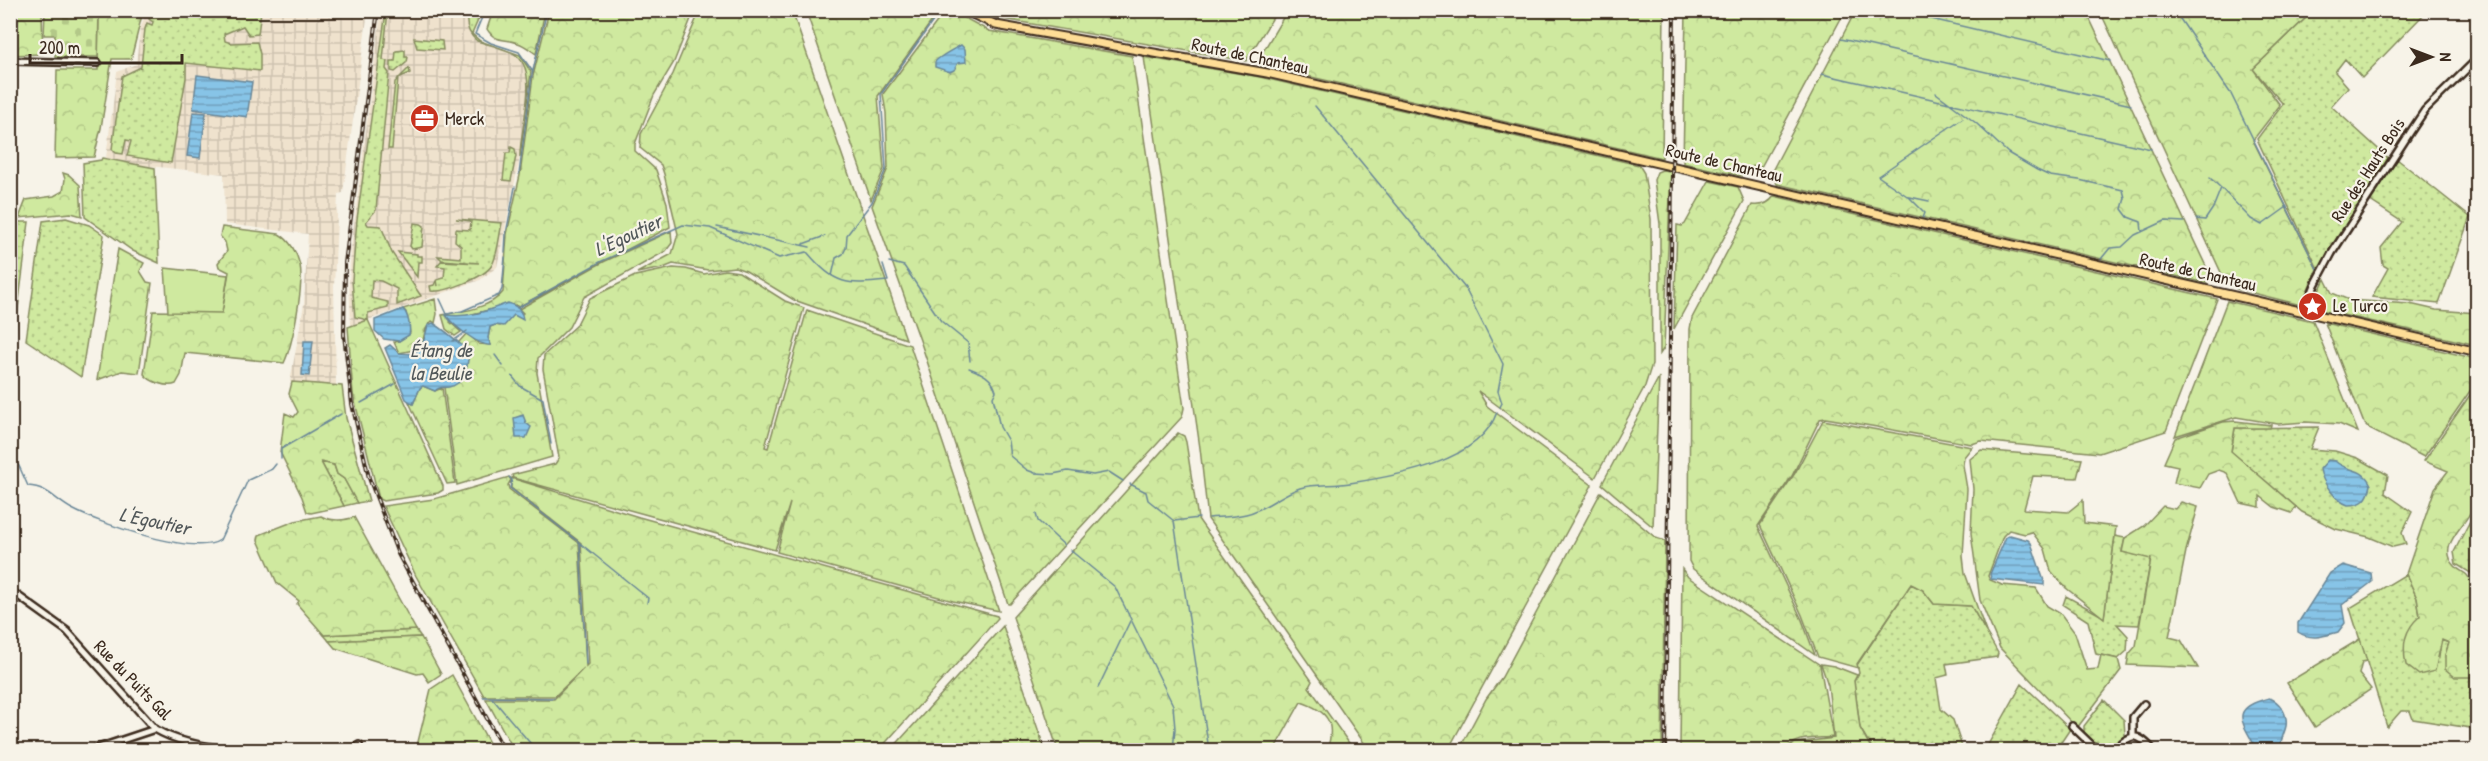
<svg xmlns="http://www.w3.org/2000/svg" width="2488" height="761" font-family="'Patrick Hand',sans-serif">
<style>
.industrial{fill:url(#industrial-grid)}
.grass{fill:url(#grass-dots);stroke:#858a5e;stroke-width:1.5}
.forest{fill:url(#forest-crowns);stroke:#858a5e;stroke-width:1.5}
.cemetery{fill:url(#cemetery-stones);stroke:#858a5e;stroke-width:1.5}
.garden{fill:#cfe99f;stroke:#858a5e;stroke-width:1.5}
.water{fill:url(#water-rules);stroke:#698697;stroke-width:1.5}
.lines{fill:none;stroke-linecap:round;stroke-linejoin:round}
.stream{stroke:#698697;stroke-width:1.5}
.minor-casing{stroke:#3b2a1e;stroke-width:10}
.major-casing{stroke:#3b2a1e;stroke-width:11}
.minor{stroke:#f7f3e8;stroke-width:5}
.major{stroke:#fedd96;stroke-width:7}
.rail-casing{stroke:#3b2a1e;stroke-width:4}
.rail{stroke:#f7f3e8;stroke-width:1.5;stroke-dasharray:4.5;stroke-linecap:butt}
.labels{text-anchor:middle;stroke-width:4.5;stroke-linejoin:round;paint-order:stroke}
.street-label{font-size:18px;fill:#3b2a1e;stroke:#f7f3e8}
.poi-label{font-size:18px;fill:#3b2a1e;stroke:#f7f3e8;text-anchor:start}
.water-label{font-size:20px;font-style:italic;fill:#52585a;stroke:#f7f3e8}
</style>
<defs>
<pattern id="industrial-grid" width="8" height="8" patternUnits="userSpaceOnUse" patternTransform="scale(1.5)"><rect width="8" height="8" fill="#efe2cd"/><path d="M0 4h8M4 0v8" fill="none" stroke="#cec2b0"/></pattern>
<pattern id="grass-dots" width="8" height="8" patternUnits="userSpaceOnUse" patternTransform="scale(1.5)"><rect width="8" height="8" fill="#cfe99f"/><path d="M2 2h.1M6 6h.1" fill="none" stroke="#b3c888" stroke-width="1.8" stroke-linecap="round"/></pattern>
<pattern id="forest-crowns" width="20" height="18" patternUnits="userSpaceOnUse" patternTransform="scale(1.5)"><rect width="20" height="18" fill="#cfe99f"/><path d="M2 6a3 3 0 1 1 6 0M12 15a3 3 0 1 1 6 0" fill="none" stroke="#b3c888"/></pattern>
<pattern id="cemetery-stones" width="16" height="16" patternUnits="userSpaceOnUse" patternTransform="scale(1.5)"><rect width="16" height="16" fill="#cfe99f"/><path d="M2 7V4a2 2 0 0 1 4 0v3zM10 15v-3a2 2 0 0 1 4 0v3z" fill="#b3c888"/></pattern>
<pattern id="water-rules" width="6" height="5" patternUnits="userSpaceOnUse" patternTransform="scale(1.5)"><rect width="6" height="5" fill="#87c4e7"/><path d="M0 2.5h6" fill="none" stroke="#709fbb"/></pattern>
</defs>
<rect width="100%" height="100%" fill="#f7f3e8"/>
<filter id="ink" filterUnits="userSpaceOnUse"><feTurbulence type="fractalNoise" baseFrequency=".0167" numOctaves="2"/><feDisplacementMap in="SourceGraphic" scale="12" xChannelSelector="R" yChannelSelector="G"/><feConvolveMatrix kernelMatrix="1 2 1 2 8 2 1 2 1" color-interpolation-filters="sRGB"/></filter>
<g filter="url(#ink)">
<!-- industrial -->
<path class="industrial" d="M146 11H368L343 193 338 194 334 287 336 385 290 382 304 304 308 234 225 224 224 174 140 165 106 158 117 72 136 64 140 30Z
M381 11H482L472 34 480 41 520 55 531 72 520 157 497 267 480 280 351 326 349 280 351 248Z"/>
<!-- grass -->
<path class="grass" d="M2422 10 2425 13 2362 78 2345 59 2335 72 2348 87 2331 106 2388 158 2319 271 2257 139 2283 104 2253 69 2313 11Z
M153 11H261L258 34 249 35 243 26 224 34 225 41 231 43 257 42 260 54V71L186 63V78L171 163 127 156 131 141 126 140 123 154 116 153 112 149 122 76 141 67 145 29 147 23 152 25 153 22 149 19Z
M386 11H388L383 60 387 61 386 69 389 73 376 210 366 222 368 225 381 226 392 253 421 296 397 305V289L381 281 372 280 371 298 388 302V308L368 313V320L355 317 352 280 357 219Z
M468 11H482L472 34 480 41 520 55 531 72 520 157C519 131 540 75 517 56 508 48 489 45 477 41 467 33 465 23 468 11Z
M414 38 442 41 443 50 417 48Z
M405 50V57H408L407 62 395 72 391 71V61H395L396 51Z
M409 68 410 73 398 78 392 149H388L395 82Z
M511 147 515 149 516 156 511 181 503 180 506 153H510Z
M102 158 155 168 159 263 133 251 85 217 83 163 101 160Z
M2397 159 2470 217 2439 304 2372 297 2388 268 2383 265 2381 248 2402 222 2369 200Z
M10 218 20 222H29L15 332 10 330Z
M66 218 89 225 104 235 81 377 26 340 43 221Z
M456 219 502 223C499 236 498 254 492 265 484 278 444 293 431 291L430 286 434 285 436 281 438 286 437 280 444 278 445 267 437 266 441 261 479 263 442 260 438 256 461 258V246L455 241 456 229 470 230 471 221Z
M414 223 421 224 424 226 422 247 412 249 410 246Z
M398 252 417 254V256H422V262H418L417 277Z
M2319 427 2310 449 2335 451 2358 458 2388 475 2385 493 2412 512 2402 533 2406 544 2393 547 2369 537 2336 529 2302 512 2231 452 2235 428Z
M321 462 334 465 337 474 344 479 357 503 344 506Z
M2477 517H2478L2477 577 2456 564 2454 552 2471 519Z
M2115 536 2125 538 2122 552 2151 558 2139 625 2117 624 2128 636 2127 651 2118 659 2096 654 2088 621 2063 605 2066 596 2104 617Z
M2406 574 2417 598 2420 616 2439 657 2441 640 2449 643 2445 655 2472 677 2477 643V729L2413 719 2410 711H2401L2387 727 2350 608Z
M1911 584 1923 590 1934 604 1971 606 1998 653 1997 657 1946 664 1948 675 1936 678 1941 709 1953 720 1963 750H1873L1860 728 1854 681 1859 673 1857 665Z
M1003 626 1045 750H891Z
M416 630 421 637 329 641 324 635Z
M2022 684 2070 729 2056 750H1985Z
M2104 700 2124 720 2125 735 2111 749 2103 746 2099 750 2084 734V726Z"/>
<!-- forest -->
<path class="forest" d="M704 10 792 11 906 339 794 300 746 271 735 267 708 270 673 264 663 268 637 273 672 254 678 234 664 174 661 165 640 148 641 134 673 74 698 15Z
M1856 10 2086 11 2211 277 2206 283 1777 184 1772 171Z
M10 11H42L43 54 11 55Z
M99 11H143L131 59H112L101 128 94 157 55 158 57 70H98Z
M493 11H545L536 54C530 50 525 45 518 43 505 38 495 43 487 29Z
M549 11H694L674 62 654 95 635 144V151L656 170 667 203 670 227 518 307 516 305C505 306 457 316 450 322L461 332 455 336 446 329 442 315C461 312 491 308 503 292L507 234 520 175 533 76Z
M806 11H939L878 96 884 169 871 200Z
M945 11H952L989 31 1132 56 1184 408 1182 417 1010 604H1008L921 343 872 206 888 168 886 113 883 94Z
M978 11H1277L1246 61 992 17Z
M1287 11H1664L1662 158 1260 65 1258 60Z
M1686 11H1845L1761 167 1753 166 1741 176 1683 163Z
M2100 11H2313L2253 69 2280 105 2253 140 2317 269 2301 305 2237 289 2225 281Z
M1144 57 1260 77 1639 165 1644 173 1651 219 1652 364 1645 386 1595 478 1478 391 1487 406 1592 485 1448 750H1369L1208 519 1200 448Z
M1662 170 1671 171 1664 348 1660 354V224L1654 180 1657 172Z
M63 173 69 175 80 185 82 216 71 213 19 218 26 200 54 196 63 191 65 179Z
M1709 181 1738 187 1744 201 1674 329 1677 225 1682 226 1685 224Z
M1774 196 2217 299 2166 431 2099 453 1981 441 1972 444C1923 436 1874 426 1825 418L1820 419 1792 476 1758 526 1802 620 1815 655 1693 569 1689 561 1690 329 1692 318 1752 205C1761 206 1769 204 1774 196Z
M222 227 279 234C290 240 297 253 300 265 304 285 293 344 284 363L185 353 181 375 176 384C167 388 150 382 144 374L153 311 222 312 229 272 219 267 218 263 227 251 225 242 220 236Z
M671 231 672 243 666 251 584 297 569 327 538 358 537 373 552 457 457 485 444 388 465 377 468 357 458 343 467 333 479 344 491 345 488 338 490 327 495 325 500 326 514 315 520 316 523 313 519 309 601 263Z
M118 249 144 263 140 271 147 282 152 283 139 373 122 371 97 380Z
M673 268 686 269 704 274 725 270 739 272 785 301 804 308 765 447 768 448 807 310 910 345 999 611 953 601 777 552 790 503 775 550 513 478 512 475 555 464 559 458 543 369 544 355 576 326 590 298 635 276Z
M2325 279 2332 293 2349 300 2410 304 2436 310 2477 313V345L2316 309 2313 303Z
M435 299 437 314 435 323 432 321C424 328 425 334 422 344L414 350 399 353 394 342 399 341 410 333 406 312 403 309Z
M2227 301 2313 321 2358 432 2339 424 2305 422 2278 424 2236 417 2175 436Z
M368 320 443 486V490L438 493 383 501 379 499 353 394 348 327Z
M2325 323 2477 359V381L2424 457 2373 431 2363 421Z
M1659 377 1653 527 1602 484Z
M292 382 342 386 346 418 369 501 357 503 344 479 337 474 334 465 321 462 344 506 311 513 307 512 302 497 280 452 285 413 294 417 298 412 289 394Z
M2477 385V514L2470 513C2462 529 2437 547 2455 566 2462 574 2466 570 2471 582L2477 585V643L2472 677H2455L2445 669V655L2449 643 2442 640 2435 671 2419 675 2406 665C2402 645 2404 630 2420 616L2417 598 2406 574 2435 488 2448 471 2424 461Z
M423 386 435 391 442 388 455 483 447 484 408 400 413 404 420 388Z
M1823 420 1972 447 1964 457 1963 465 1967 489 1963 556 1965 573 1986 632 1971 606 1934 604 1923 590 1911 584 1857 664 1858 668 1818 657 1802 615 1760 525 1795 473Z
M2235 421 2271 425 2270 428H2235L2231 451 2296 507 2292 513 2274 507 2260 496V507L2241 503 2227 473 2219 470 2208 474 2200 488 2174 483 2178 466 2164 463 2175 438 2223 422Z
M1178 433 1184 436 1186 442 1198 519 1312 681 1309 687 1354 750H1327C1336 723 1328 711 1301 702L1274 750H1058L1013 617Z
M1981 450 2082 459 2077 478 2033 476 2024 509 2068 512 2083 500 2084 523 2116 527 2104 618 2066 588 2051 571 2045 549 2032 532 2025 534 2009 530 2003 536 1988 576 1990 580 2002 585 2036 588 2047 606 2061 614 2075 633 2087 670 2098 669 2101 655 2118 659 2121 670 2077 728 2000 648 1980 600 1971 533 1973 489 1970 459Z
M509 477 511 480 508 485 509 489 579 543 586 666 588 664 581 543 511 488V478L639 517 997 616 998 618 879 750H514L486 699H554L584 668 555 696H484L416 576 383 506 434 499Z
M1601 492 1656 538 1665 541 1662 750H1459L1486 699 1502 677Z
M2181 502 2198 507 2186 551 2169 637 2181 640 2198 668 2127 665 2129 654 2136 646 2151 559 2122 552 2125 538 2144 526 2163 506 2175 509Z
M321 516C329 521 345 521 354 517L416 630 324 635 297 604 299 601 277 583 258 540 259 535 295 521Z
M1682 569 1688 577 1820 665 1833 737C1817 739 1795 736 1785 750H1680Z
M421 637 441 674 429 682 423 673 417 674 335 648 329 641Z
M2360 639 2367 661 2362 662 2359 674 2371 689 2315 727 2287 683Z
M1821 664 1834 666 1857 675 1854 681 1860 728 1872 750H1787L1795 743 1834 738 1828 685Z
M452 675 493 750H416L431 689Z"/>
<!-- cemetery -->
<path class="cemetery" d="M45 11H99L98 57H55V35H44Z"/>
<!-- garden -->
<path class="garden" d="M165 268 228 275 222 313 168 312Z"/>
<!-- water -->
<path class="water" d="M961 45 965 49 966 62 958 63 954 70 950 72 935 67V62C938 57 956 48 961 45Z
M197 75 252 82 247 117 193 109Z
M193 112 206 113 200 158 187 156Z
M508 303C517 306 522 310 523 320L514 315 504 326 495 325 490 327 488 338 491 345C480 347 452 325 446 315 469 318 487 311 508 303Z
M403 309C408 314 411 328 409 335L399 341 384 339 375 331V320Z
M433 323C447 331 457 341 469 352 467 367 467 383 449 387 443 388 440 386 435 391L423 386 420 388 413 404 406 399 385 348 390 345 399 353 413 354C424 347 425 336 428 325Z
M304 341H313L309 376 302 375Z
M523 415 526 423 531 427 526 438H516L514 418Z
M2328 460 2335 461C2348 473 2363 466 2371 485 2368 499 2364 505 2348 505 2336 501 2322 483 2320 469Z
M2010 535 2028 540 2031 543 2044 581V585L1991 579 1990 574 2006 537Z
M2343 565 2371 573 2372 582 2342 605 2345 623 2338 632C2324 636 2311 641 2298 632V623L2330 573Z
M2269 698C2280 701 2288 715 2286 726 2284 736 2279 740 2281 750H2257C2245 725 2225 709 2269 698Z"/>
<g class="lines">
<!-- stream -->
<path class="stream" d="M485 10 475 34 491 43 519 52 533 72
M1893 10 2110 61
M2065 10 2087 15
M2174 10 2231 94 2317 269
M1841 39 2131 105
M1822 74 2151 149
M1936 93 1976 123 2008 153 2037 170 2050 176 2079 180 2123 190 2125 198 2122 209 2128 217 2141 222 2142 232
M1315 106 1465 288 1503 364 1498 391 1502 403 1500 407
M519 174 532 75 547 10
M2210 178 2220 187
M1910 197 1929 201
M1923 218 1925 213 1910 198 1878 176 1963 118
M2196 219 2205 220 2213 208 2221 188 2251 219 2262 225 2287 207
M717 227 810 247
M803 244 825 236
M505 252 506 234 515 187
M2101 259 2110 248 2122 247 2135 235 2165 221 2184 222
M889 262 904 266 941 321 968 343 970 361
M832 276 836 258 843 254 846 248 847 235 872 202 886 169 881 94 941 10
M440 299 447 314 462 311 499 295 502 289 505 257
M517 308 602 261 683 225 710 228 779 258 807 252C836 286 846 285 888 281L883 265
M453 341 467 331
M495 355 503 366
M969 368C982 373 992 377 996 391L993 397 1000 427 1008 441 1010 456 1027 470 1035 473 1053 474 1068 471 1093 475 1109 472 1123 481
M512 376 520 386 543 399 551 444
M361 403 395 384
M10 458 19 466 28 486C48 487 55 500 72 509 98 523 196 557 220 540L248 480 272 469 276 464
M281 459V449L341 414
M509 477 512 480 510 488 580 543 586 664
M1130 484 1146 492 1148 500 1174 521 1199 518
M1036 514 1038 521 1064 545
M1209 518C1221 517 1234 517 1246 514 1265 510 1281 494 1300 488 1315 483 1334 486 1350 483 1397 476 1480 462 1497 412
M1174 521 1209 750
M581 544 648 598 647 603
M1070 550 1115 587 1173 705 1175 729 1173 750
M1098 688 1130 621
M483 697 554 698
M492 698 536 750"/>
<defs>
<path id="minor" d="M10 61 98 63
M2304 312 2315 285 2332 253 2411 131 2425 110 2478 58
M10 590 67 631 155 729C207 760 296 748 355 748L359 745
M2072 726 2097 750
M2133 736V717L2144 704
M92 750 155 729
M2114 750C2131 734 2136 731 2153 750"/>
<path id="major" d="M964 10 996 25 1267 73 2478 352"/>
</defs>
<!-- minor casing -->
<use href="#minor" class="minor-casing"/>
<!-- major casing -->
<use href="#major" class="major-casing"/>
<!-- minor -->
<use href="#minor" class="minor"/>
<!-- major -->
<use href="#major" class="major"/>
<defs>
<path id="rail" d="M378 10 345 263 344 335 352 404 369 478 398 554 504 750
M1665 750 1674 10"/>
</defs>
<!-- rail casing -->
<use href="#rail" class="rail-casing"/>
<!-- rail -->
<use href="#rail" class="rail"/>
</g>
</g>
<!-- icons -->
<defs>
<symbol id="office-disc" viewBox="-11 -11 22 22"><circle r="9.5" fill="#c8321e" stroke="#f7f3e8"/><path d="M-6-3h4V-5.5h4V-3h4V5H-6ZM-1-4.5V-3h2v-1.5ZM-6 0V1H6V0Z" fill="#fff"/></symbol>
<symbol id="sight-disc" viewBox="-11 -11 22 22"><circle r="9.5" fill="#c8321e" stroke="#f7f3e8"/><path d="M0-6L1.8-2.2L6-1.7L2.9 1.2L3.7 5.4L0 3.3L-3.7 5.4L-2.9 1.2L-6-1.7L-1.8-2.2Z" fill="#fff"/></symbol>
</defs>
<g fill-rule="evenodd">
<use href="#office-disc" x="408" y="102" width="33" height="33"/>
<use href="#sight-disc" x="2296" y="290" width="33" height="33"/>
</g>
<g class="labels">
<!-- street labels -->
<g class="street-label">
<text transform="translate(1250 56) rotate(12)" y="6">Route de Chanteau</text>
<text transform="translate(1724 163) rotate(13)" y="6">Route de Chanteau</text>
<text transform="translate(2368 170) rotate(-57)" y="6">Rue des Hauts Bois</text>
<text transform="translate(2198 272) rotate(13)" y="6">Route de Chanteau</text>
<text transform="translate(133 680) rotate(46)" y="6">Rue du Puits Gal</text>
</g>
<!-- poi labels -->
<g class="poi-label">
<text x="445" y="125">Merck</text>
<text x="2333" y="312">Le Turco</text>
</g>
<!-- water labels -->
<g class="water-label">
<text transform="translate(628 235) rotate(-25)" y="7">L'Egoutier</text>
<text x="441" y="357">Étang de<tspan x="441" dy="23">la Beulie</tspan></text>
<text transform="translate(155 521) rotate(12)" y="7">L'Egoutier</text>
</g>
</g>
<!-- margin -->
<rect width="2488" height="761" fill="none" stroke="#f7f3e8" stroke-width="36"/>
<rect x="18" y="18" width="2452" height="725" fill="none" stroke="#3b2a1e" stroke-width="2" filter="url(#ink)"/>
<!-- north arrow -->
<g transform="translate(2431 57) rotate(90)" stroke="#f7f3e8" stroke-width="4.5" paint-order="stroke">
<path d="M0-4.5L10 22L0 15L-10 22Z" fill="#3b2a1e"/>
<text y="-9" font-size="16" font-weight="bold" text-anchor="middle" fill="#3b2a1e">N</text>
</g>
<!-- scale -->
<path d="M30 54v9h152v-9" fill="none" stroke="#3b2a1e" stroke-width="3"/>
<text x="39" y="54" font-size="18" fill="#3b2a1e" stroke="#f7f3e8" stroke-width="4.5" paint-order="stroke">200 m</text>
</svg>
